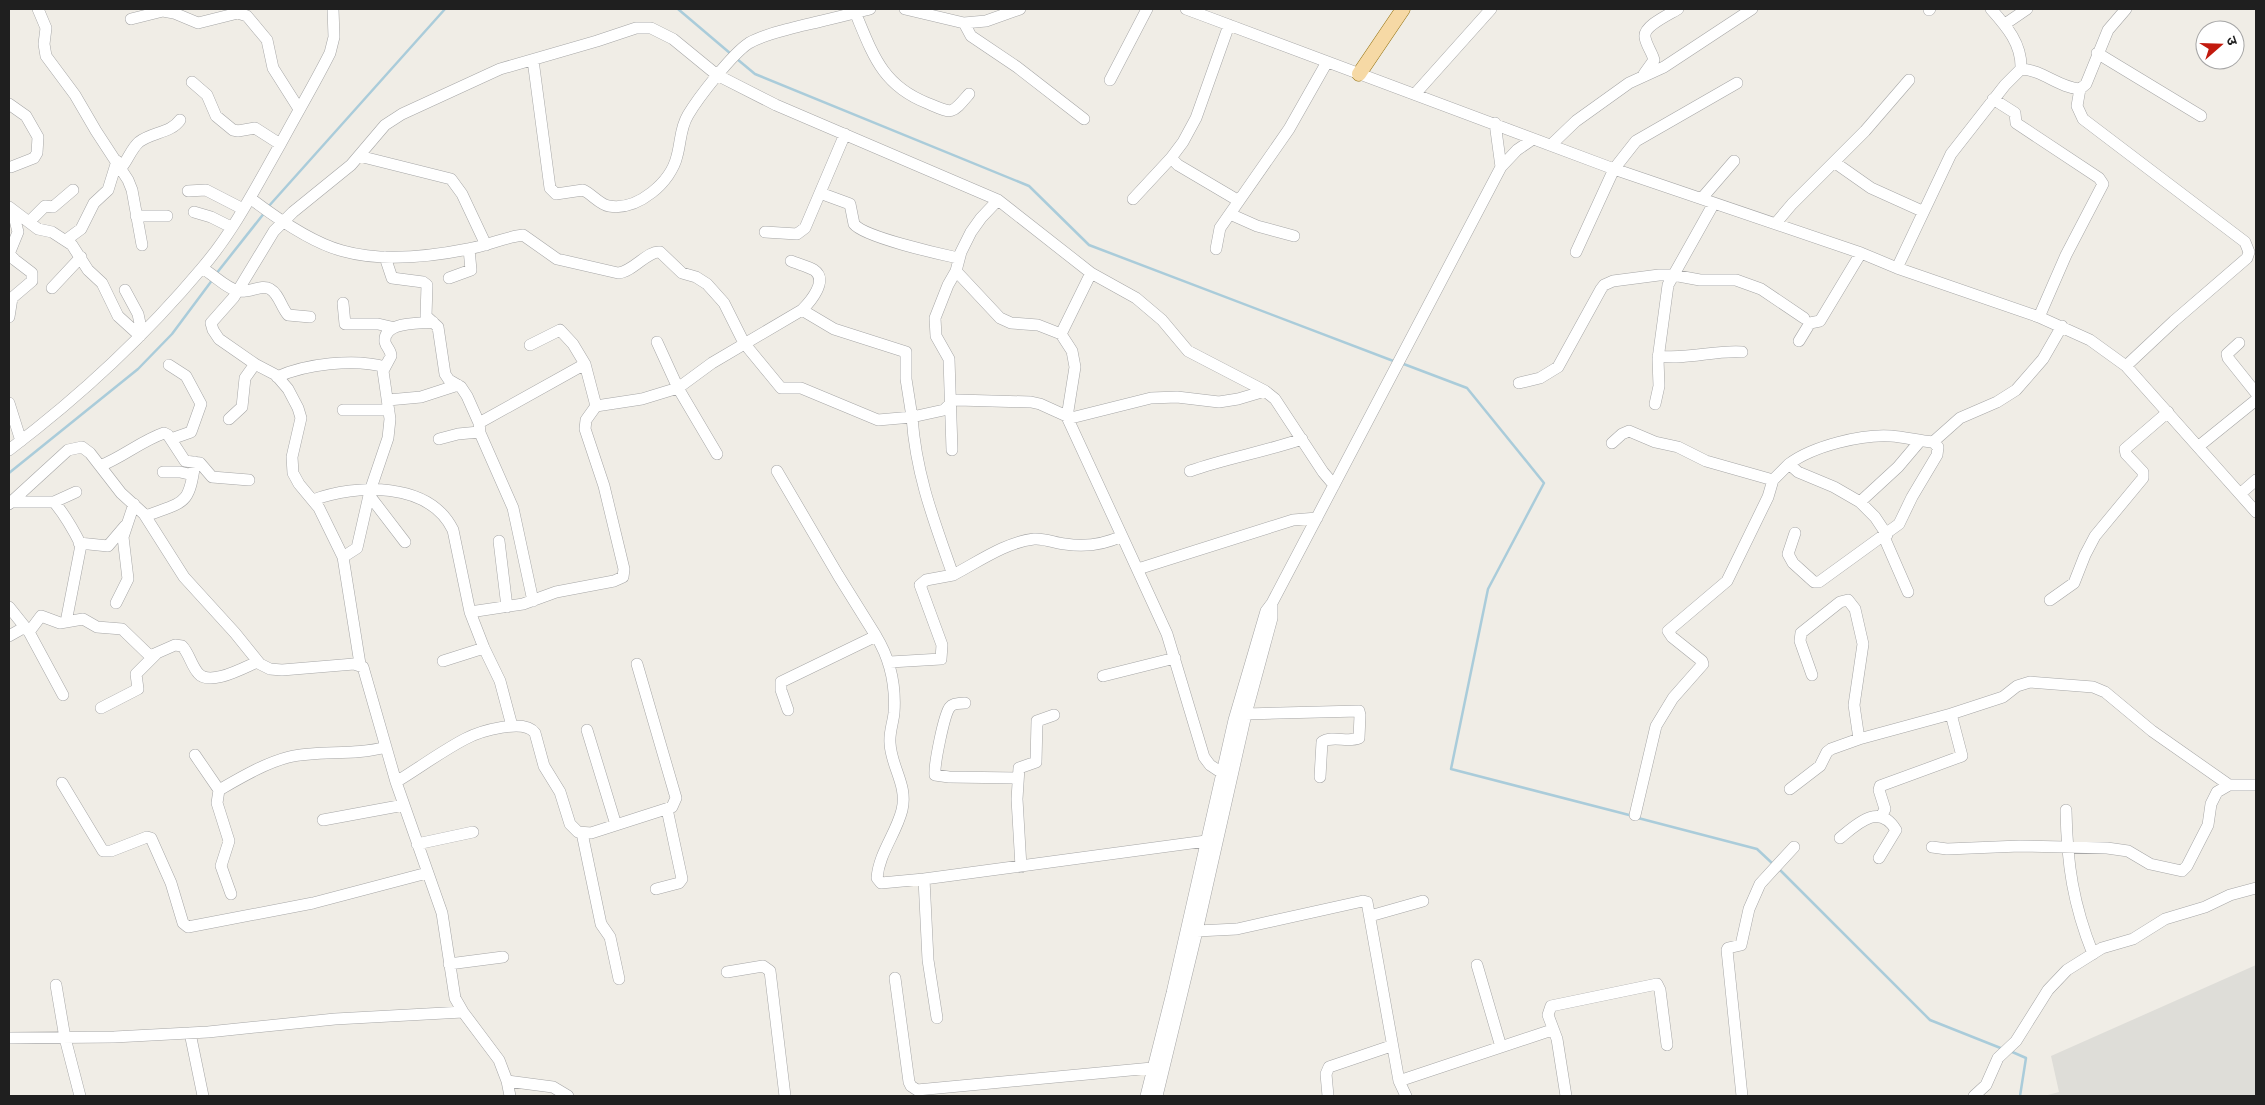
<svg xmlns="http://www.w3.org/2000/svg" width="2265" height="1105" font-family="'Fira Sans Condensed','Noto Sans Devanagari',sans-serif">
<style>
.airport{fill:#deddd8}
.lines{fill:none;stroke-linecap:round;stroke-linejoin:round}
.stream{stroke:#aaccda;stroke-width:2.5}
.minor-casing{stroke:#a6a6a6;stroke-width:12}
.major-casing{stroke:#916e0a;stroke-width:15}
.minor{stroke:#fff;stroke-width:11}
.major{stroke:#f6d9a5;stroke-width:14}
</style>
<rect width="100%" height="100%" fill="#f0ede6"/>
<!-- airport -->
<path class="airport" d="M2256 965V1096H2044L2059 1092 2051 1056Z"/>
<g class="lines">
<!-- stream -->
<path class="stream" d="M678 9 731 54
M737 59 755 74 1029 186 1089 245 1396 362
M268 207 445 9
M216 274 265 212
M1401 363 1467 388 1544 483 1488 589 1451 769 1633 816
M9 473 138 369 172 334 213 279
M1638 818 1757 849 1773 864
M1779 869 1930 1020 2003 1049
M2010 1051 2026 1058 2020 1096"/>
<defs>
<path id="minor" d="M38 9 46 28 44 44 46 56 75 95 96 131 128 180 132 190 142 245
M905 9 964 23 986 21 1020 9
M1186 9 1614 169 1861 253 1897 268 2039 317 2090 340 2126 366 2256 512
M1929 10 1930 9
M855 12C873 55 882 85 927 103 953 114 951 115 969 94
M131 19 163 11 174 13 198 23 238 13 247 16 267 40 273 68 299 109
M964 23 971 36 1017 67 1084 119
M2005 24 2027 9
M1229 25 1196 118 1183 142 1171 158 1178 165 1239 201
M2097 53 2201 116
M533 60 550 188 556 194 583 190C592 194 600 205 609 206 638 211 671 182 677 156 681 142 680 128 688 115 698 98 732 54 749 43 764 34 783 31 800 26 823 21 846 15 870 9
M2021 69C2043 70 2059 88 2080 89L2086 84 2108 30 2126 9
M1644 74 1654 60C1652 52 1646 45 1645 37 1643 26 1670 14 1678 9
M1110 80 1147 9
M192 82 207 95 216 116 233 130 238 131 255 128 280 144
M2080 89 2077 106 2083 119 2245 242 2249 252 2247 258 2174 321 2126 366
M1415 94 1491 9
M1993 99 2015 113 2016 123 2099 178 2103 184 2066 255 2039 317
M9 104 26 116 38 137 37 153 34 158 11 167
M1495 123 1501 167
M1552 144 1576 121 1629 83 1664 67 1752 9
M359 156 451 179 462 194 486 245
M1834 162 1871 188 1922 211
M121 168C128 160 131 149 139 142 152 132 171 133 180 120
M188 191 206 190 243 209
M820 193 850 204 854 224C864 237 939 254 958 258
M250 198C275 217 312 243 343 251 382 262 428 257 468 249 487 246 505 237 523 235L557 259 618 273C633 272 648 250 660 252L682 273 696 277 707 284 724 303 744 343 781 388H801L878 420 912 417C916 475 934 521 953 575 978 562 1006 542 1034 539 1044 538 1055 543 1065 544 1084 547 1105 544 1122 536L1067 417 1075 367 1072 351 1061 334 1091 273
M1702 198 1734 161
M1133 199 1171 158
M9 207 38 229 52 232 72 245 88 270 102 283 118 316 140 336
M194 212 211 217 231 227
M1230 214 1257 226 1294 236
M136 216H167
M29 222 45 206 53 207 73 190
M1776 223 1792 204 1865 131 1909 80
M765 232 797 234 805 228 845 134
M66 240 81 229 94 203 108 190 117 161
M1216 249 1220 228 1289 129 1327 62
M1576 252 1614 169 1636 141 1737 83
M385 257 392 278 423 282 427 285 426 316 438 327 445 374 449 380 461 387 467 396 479 423 480 433 513 508 533 601
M202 268C214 275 227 289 239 291 249 293 262 284 270 289 279 294 281 307 288 315L310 317
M1897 268 1951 154 2005 85 2021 69C2022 44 2007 27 1991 9
M956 271 1000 318 1011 323 1038 325 1061 334
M449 278 471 270 469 249
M52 288 81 257
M125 290 138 314 142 333
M343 303 345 324H378L391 327
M802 310 834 329 906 352V379L912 417 944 410 953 401 957 400 1031 402 1040 404 1071 418 1151 398 1177 397 1219 402 1238 399 1265 391
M9 317 12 298 32 281V273L15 260 9 254 18 232 15 220 9 208
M1799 341 1810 323 1820 321 1861 253
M657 342 678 388 717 454
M2239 343 2227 354 2228 358 2256 393
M1658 356C1687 360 1714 350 1742 352
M585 364 596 406
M169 365 186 376 201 404 191 432 171 439
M277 377C305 364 355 358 385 367
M1519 383 1540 378 1558 367 1601 289 1604 285 1613 281 1659 275H1673L1700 280H1736L1761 289 1804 318
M388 400 421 397 458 385
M9 403 21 441
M1655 404 1659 386 1658 359 1668 285 1714 203
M343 410H389
M229 419 242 407 245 378 255 364
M479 423 585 364 573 344 560 330 530 345
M439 439 458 434 479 432
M1933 442 1960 418 1997 402 2016 390 2043 359 2062 326
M1612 443 1622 434 1629 431 1655 442 1678 447 1706 461 1773 480
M2199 446 2256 400
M9 450C79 397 145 336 202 268 234 231 257 185 281 143 297 113 315 83 330 53L334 37 333 9
M952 450 949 359 936 336 935 318 948 285 956 271 961 252 971 232 981 218 998 200
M100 466C123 457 141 441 164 433L168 435 185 461 200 463 212 477 249 480
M777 471 838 575 876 636
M1190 471C1227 458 1264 452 1302 439
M163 472H180L193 475
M2240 494 2256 480
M369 495 405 542
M313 500C356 484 429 481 453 530L470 612 484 648 500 681 512 726
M11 502H54L76 492
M54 502C65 515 73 529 81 545L66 622
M9 504 68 450 82 447 90 453 121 493 144 514 184 577 235 633 260 664 270 669 282 670 354 664 363 667 396 782 442 913 455 998 463 1012 499 1060 507 1081 510 1096
M146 516C185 501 189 506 195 462
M1795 533 1788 554 1793 563 1814 582H1819L1899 524 1912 497 1937 455 1938 447 1933 442C1919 441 1905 437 1891 436 1862 434 1813 446 1789 464L1798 472 1834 487 1860 502
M1887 535 1875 517 1860 502 1898 467 1920 441
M1122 536 1167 634 1204 757 1210 765 1222 773
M1884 537 1908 592
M499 541 507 607
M79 543 108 546 125 526
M343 557 357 548 370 491 388 438 390 419 383 371 391 356C391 350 386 347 385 342 383 321 419 324 433 322
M1138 569 1293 520 1317 518
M2050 600 2074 583 2085 555 2095 536 2143 478V472L2126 454 2125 449 2168 412
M116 603 128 579 123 537 134 504
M9 607 29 632 63 695
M470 612 523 604 556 592 614 581 623 577 624 569 604 486 585 429 586 420 596 406 642 399 678 388 712 363 802 310C810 302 829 280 814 270 807 266 798 264 791 261
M29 632 41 616 60 623 83 619 97 627 122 629 150 656 175 645 182 646C189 653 191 665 198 673 209 687 243 668 257 662
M9 636 25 627
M443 661 484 648
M890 662 941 659 942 645 920 585 926 580 953 575
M360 664 343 557 319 508 299 484 293 473 292 457 301 418 298 408 288 389 276 375 255 364 219 339 213 330 211 323 234 297 274 231 293 212 351 165 385 125 402 114 500 69 597 41 636 28H651L673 39 717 75 776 105 998 200 1091 273 1136 298 1162 320 1188 351 1265 391 1275 399 1323 472 1334 485
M1812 675 1800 641 1801 633 1840 602 1848 600 1855 609 1863 644 1854 705 1859 739
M1103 676 1175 658
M965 703C961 703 953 703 950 707 944 714 934 765 935 775L949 777 1017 778
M101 708 138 689 136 674 156 654
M788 710 781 690V682L876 636C890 659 896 685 894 713 893 723 889 733 890 743 891 767 908 785 902 810 896 834 879 853 877 878L881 883 924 879
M1246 714 1359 711 1360 715 1359 738C1348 743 1332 735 1322 742L1320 777
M1951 714 2003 697 2017 686 2030 682 2093 687 2105 692 2152 731 2229 785
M587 730 616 825
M195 755 219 790
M396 782C419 768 442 751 465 739 480 731 524 718 535 733L544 766 560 792 570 824 578 832 591 833 672 807 676 798 637 664
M62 783 103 851H111L147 837 151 838 171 883 183 923 188 927 313 903 427 873
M1790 789 1820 766 1827 752 1831 749 1859 739 1951 714 1962 756 1880 786 1879 790 1885 809 1881 817
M2066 810C2067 864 2073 904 2093 954
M1635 815 1656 726 1673 698 1703 664 1702 661 1672 637 1668 631 1727 581 1768 497 1773 480 1789 464
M323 820 404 805
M582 833 601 924 610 937 619 979
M1840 838C1857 824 1879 802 1896 830L1879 858
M417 844 473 832
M1932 847 1947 849 2020 846 2107 848 2128 851 2150 864 2182 871 2187 866 2208 825 2211 804 2217 792 2229 785H2256
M1021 867 1017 799 1019 768 1036 762 1037 721 1054 715
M656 889 679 883 682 879 667 809
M231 894 221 866 229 841 217 803 219 790C240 778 265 763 289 757 321 750 354 756 386 747
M1370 916 1423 901
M1197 931 1237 929 1363 901 1367 902 1399 1081
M449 964 503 957
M1477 965 1501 1047
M727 972 763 966 770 971 785 1096
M895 978 909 1082 911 1086 917 1090 1152 1068
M56 985 65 1038 80 1096
M937 1018 928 960 924 879 1206 841
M190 1033 203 1096
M9 1038 114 1037 208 1032 335 1019 463 1012
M507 1081 553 1087 568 1096
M1146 1096 1172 993 1234 720 1266 611 1272 603 1501 167 1517 150 1533 139
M1157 1096 1197 931 1246 714 1272 618V603
M1328 1096 1326 1074 1329 1067 1391 1046
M1406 1096 1399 1081 1552 1030
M1566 1096 1557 1039 1548 1015 1551 1006 1657 984 1660 990 1667 1045
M1742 1096 1727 950 1728 948 1741 945 1749 909 1760 884 1794 847
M1974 1096 1986 1085 1998 1058 2016 1041 2048 990 2067 970 2102 948 2133 939 2165 919 2205 907 2230 895 2256 888"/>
<path id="major" d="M1359 74 1403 9"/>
</defs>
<!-- minor casing -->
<use href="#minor" class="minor-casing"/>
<!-- major casing -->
<use href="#major" class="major-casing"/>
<!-- minor -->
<use href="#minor" class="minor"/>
<!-- major -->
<use href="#major" class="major"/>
</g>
<!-- border -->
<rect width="2265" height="1105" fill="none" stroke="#1f1f1f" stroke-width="20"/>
<!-- north arrow -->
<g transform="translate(2220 45) rotate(70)"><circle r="24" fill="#ffffff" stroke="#a5a5a5"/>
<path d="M0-4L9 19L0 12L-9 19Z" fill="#c2190d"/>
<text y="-8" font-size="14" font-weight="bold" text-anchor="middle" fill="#1f1f1f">उ</text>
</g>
</svg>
